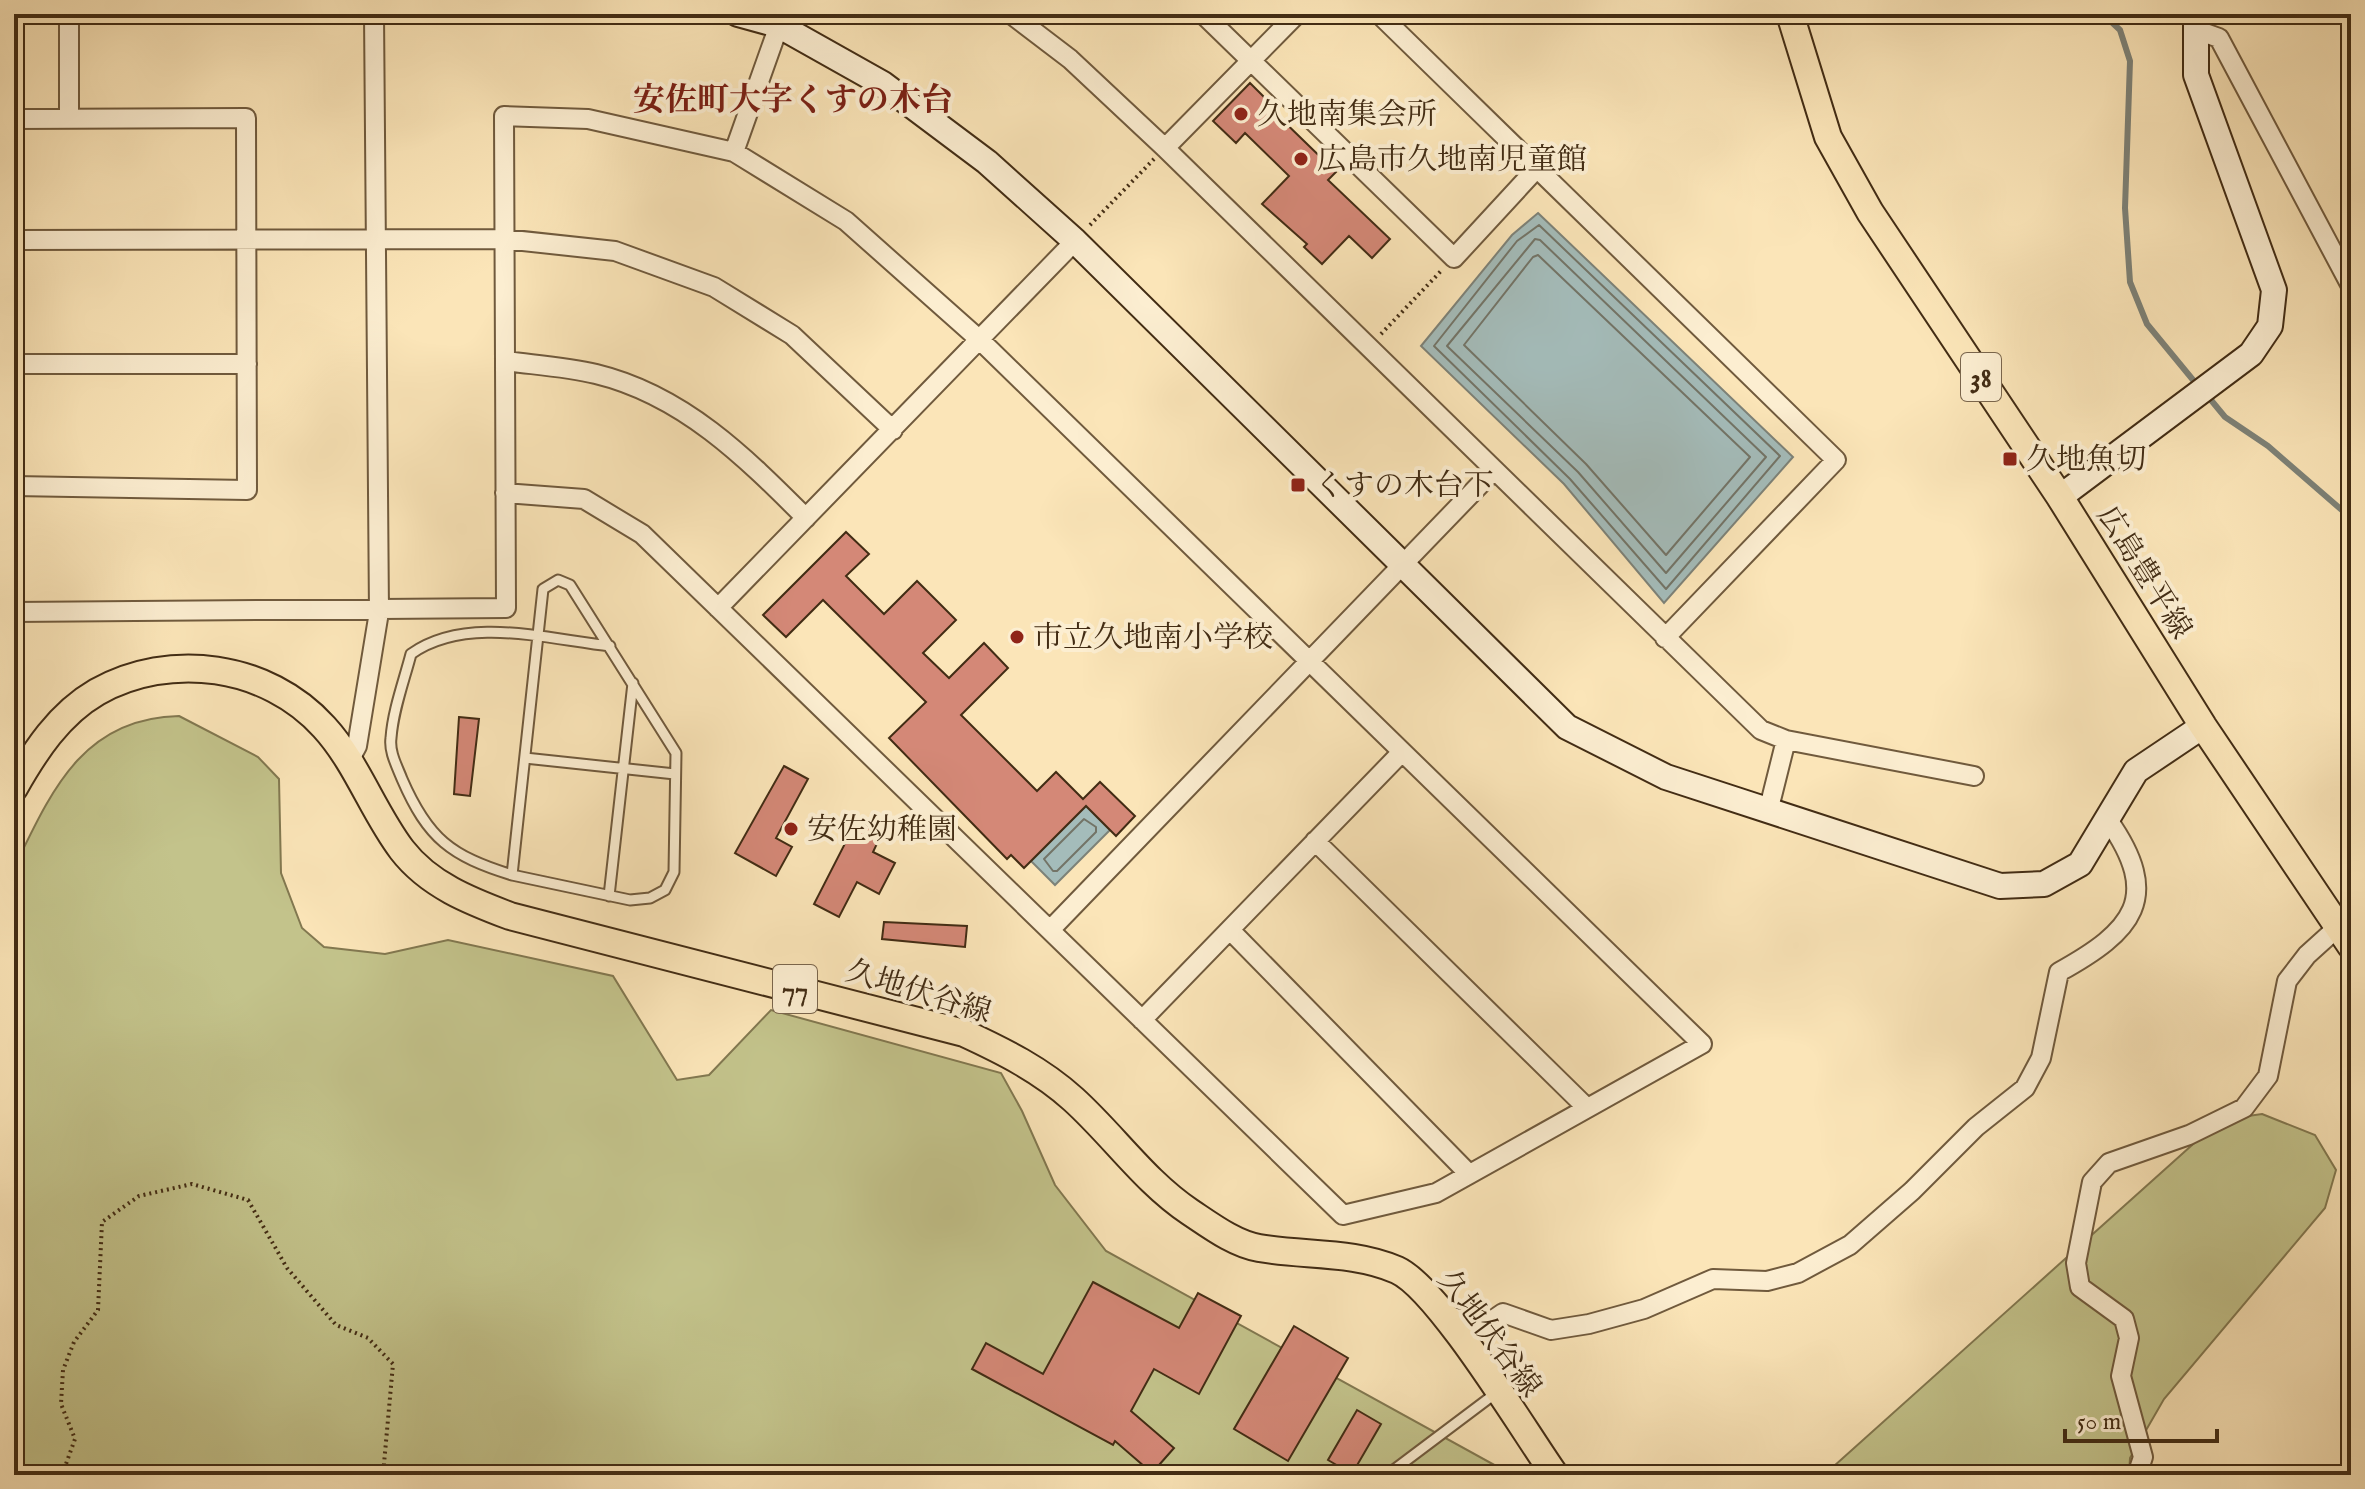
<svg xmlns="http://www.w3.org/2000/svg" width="2365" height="1489" font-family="'IM FELL English','Noto Serif JP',serif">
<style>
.green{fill:#c3c38b;stroke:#827850;stroke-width:2}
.water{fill:#a4bcba;stroke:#7d8278;stroke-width:2}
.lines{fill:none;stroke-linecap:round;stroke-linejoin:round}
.shore{stroke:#737467;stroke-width:2}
.stream{stroke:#7d8278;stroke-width:6}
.building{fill:#d48877;stroke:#422c14;stroke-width:2}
.lane-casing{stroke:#705a3d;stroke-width:13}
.street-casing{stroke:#705a3d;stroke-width:22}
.secondary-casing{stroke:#422c14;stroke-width:28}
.primary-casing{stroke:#422c14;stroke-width:30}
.path{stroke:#422c14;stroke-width:4;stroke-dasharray:2 4;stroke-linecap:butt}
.lane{stroke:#fceed1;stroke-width:9}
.street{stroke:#fceed1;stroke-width:18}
.secondary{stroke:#fceed1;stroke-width:24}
.primary{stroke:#fbe5b8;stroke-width:26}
.poi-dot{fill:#8f2418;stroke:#fceed1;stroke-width:3}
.labels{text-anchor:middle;stroke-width:8;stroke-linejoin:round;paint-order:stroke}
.shield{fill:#fceed1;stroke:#7a664d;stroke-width:2}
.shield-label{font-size:28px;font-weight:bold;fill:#422c14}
.poi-label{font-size:30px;fill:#422c14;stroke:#fceed1;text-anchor:start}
.street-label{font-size:30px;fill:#422c14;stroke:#fceed1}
.neighbourhood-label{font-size:32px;font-weight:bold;fill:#7a1f14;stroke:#fceed1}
</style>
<rect width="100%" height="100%" fill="#fbe5b8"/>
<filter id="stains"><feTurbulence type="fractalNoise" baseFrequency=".0025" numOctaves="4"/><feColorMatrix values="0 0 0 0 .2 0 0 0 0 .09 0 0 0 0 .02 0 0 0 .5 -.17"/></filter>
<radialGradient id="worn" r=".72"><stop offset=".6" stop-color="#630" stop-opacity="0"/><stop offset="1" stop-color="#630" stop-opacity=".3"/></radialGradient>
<!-- green -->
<path class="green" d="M179 716 258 757 279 779 281 873 302 928 324 947 385 954 448 940 613 976 677 1080 709 1075 771 1010 1001 1073 1022 1111 1055 1185 1106 1251 1498 1467 1520 1475H14V868C51 792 82 718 179 716Z
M2262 1114 2315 1135 2336 1170 2325 1208 2164 1399 2130 1458 2129 1475H1824L2220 1120Z"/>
<!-- water -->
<path class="water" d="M1538 213 1793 457 1664 603 1564 484 1421 346 1512 235Z
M1086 806 1110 830 1055 885 1031 861Z"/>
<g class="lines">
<!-- shore -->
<path class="shore" d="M1539 225 1780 456 1666 589 1570 479 1434 346 1517 241Z
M1535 239 1540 240 1766 457 1666 573 1578 472 1447 346Z
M1538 255 1750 457 1666 555 1586 464 1464 345 1533 257Z
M1084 819 1096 827V832L1057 871H1053L1044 859Z"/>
<!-- stream -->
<path class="stream" d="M2103 14 2120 30 2130 61 2125 208 2130 282 2147 324 2198 386
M2206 394 2225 417 2268 446 2351 518"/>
</g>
<!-- building -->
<path class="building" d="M1250 83 1272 105 1270 108 1336 172 1328 180 1390 239 1372 258 1349 236 1322 264 1304 247 1307 244 1262 204 1289 176 1245 133 1236 143 1213 121Z
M846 532 869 554 846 576 884 614 917 581 956 620 923 653 949 678 984 643 1008 668 961 715 1037 791 1056 772 1083 799 1100 782 1135 816 1116 836 1086 806 1024 868 1011 855 1007 859 889 738 926 702 823 600 786 637 763 615Z
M459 717 479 719 470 796 454 794Z
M784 766 808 779 776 838 792 847 776 876 735 853Z
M857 820 882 833 873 852 895 863 879 894 857 882 839 917 814 904Z
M884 922 967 926 965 947 882 939Z
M1093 1282 1179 1328 1198 1293 1241 1316 1199 1394 1154 1369 1131 1411 1174 1448 1152 1473 1115 1441 1113 1445 972 1369 986 1343 1043 1374Z
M1294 1326 1348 1358 1288 1461 1234 1429Z
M1357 1410 1381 1424 1352 1474 1328 1460Z"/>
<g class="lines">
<defs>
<path id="lane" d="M558 580 570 585 676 753 674 872 665 890 650 898 630 900 512 875 543 589Z
M525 758 675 774
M512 875C451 856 428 839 402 779 397 766 389 752 391 738 393 710 404 681 411 654 466 615 547 639 610 646
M609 896 633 683
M1387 1475 1496 1393"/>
<path id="street" d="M1011 14 1070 59 1165 148 1761 730 1786 740 1974 776
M1203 14 1454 258 1537 168
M1379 14 1836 460 1665 638
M2194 29 2219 38 2351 286
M14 119 246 118 247 490 14 486
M69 119V14
M1165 148 1297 14
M734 152 783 14
M14 240 504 239 615 251 714 287 792 335 893 430
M505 361C535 365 567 367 596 374 683 395 745 457 806 518
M14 364H247
M718 608 1075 241
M14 612 506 608 504 116 588 119 734 152 846 221 981 341 1702 1044 1436 1193 1343 1215 642 534 584 499 505 493
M349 761 357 746 379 612 374 14
M1768 812 1786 740
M1315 841 1587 1108
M1050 930 1493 471
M1230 930 1469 1174
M1142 1020 1402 752
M1445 1315 1484 1326 1503 1313 1551 1330 1589 1324 1644 1309 1713 1279 1767 1281 1798 1273 1850 1245 1912 1191 1976 1127 2025 1088 2041 1058 2059 972C2133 931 2163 898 2108 820
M2137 1475 2143 1457 2121 1376 2129 1338 2124 1319 2080 1287 2076 1263 2092 1182 2109 1163 2189 1135 2244 1108 2268 1076 2287 981 2307 955 2338 927"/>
<path id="secondary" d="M738 14 778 25 883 84 987 162 1075 241 1567 727 1666 777 2000 886 2044 884 2080 864 2136 771 2203 726
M2060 497 2251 354 2270 326 2274 290 2196 75V14"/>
<path id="primary" d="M1790 14 1828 137 1870 212 2060 497 2203 726 2351 946
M14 788C35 751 59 714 97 692 170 651 267 664 324 727 357 763 373 812 402 850 429 885 470 901 510 916L964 1033C1003 1051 1041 1070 1073 1099 1113 1135 1145 1182 1190 1212 1211 1226 1235 1244 1259 1248 1304 1256 1354 1251 1397 1270 1439 1289 1524 1431 1555 1475"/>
</defs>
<!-- lane casing -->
<use href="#lane" class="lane-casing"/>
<!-- street casing -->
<use href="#street" class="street-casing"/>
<!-- secondary casing -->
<use href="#secondary" class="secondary-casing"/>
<!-- primary casing -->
<use href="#primary" class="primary-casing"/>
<!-- path -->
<path class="path" d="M1090 225 1154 159
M1381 334 1441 271
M62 1475 75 1439 61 1404 63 1370 74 1342 98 1310 102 1222 139 1196 192 1184 248 1200 287 1268 336 1325 368 1338 393 1364 383 1475"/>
<!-- lane -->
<use href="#lane" class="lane"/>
<!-- street -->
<use href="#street" class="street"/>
<!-- secondary -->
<use href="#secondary" class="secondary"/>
<!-- primary -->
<use href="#primary" class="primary"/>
</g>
<!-- markers -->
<g class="poi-dot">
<circle cx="1241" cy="114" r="8"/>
<circle cx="1301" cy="159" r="8"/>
<rect x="2002" y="451" width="16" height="16" rx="4"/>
<rect x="1290" y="477" width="16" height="16" rx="4"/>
<circle cx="1017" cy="637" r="8"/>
<circle cx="791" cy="829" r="8"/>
</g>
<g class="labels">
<!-- shield labels -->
<g class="shield">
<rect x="1961" y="353" width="40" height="48" rx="6"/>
<rect x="773" y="965" width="44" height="48" rx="6"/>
</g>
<g class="shield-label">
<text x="1981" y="387">38</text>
<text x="795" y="999">77</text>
</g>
<!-- poi labels -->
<g class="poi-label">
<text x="1257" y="124">久地南集会所</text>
<text x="1317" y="169">広島市久地南児童館</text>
<text x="2026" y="469">久地魚切</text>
<text x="1314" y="495">くすの木台下</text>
<text x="1033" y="647">市立久地南小学校</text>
<text x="807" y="839">安佐幼稚園</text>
</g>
<!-- street labels -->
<g class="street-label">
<text transform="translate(2145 572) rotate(58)" y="10">広島豊平線</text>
<text transform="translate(919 991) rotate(17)" y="10">久地伏谷線</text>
<text transform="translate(1490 1333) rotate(53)" y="10">久地伏谷線</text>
</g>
<!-- neighbourhood labels -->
<g class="neighbourhood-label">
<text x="793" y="110">安佐町大字くすの木台</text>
</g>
</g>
<!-- margin -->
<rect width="2365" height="1489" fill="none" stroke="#fbe5b8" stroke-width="48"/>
<rect x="16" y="16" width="2333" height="1457" fill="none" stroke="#422c14" stroke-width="4"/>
<rect x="24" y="24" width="2317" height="1441" fill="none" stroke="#422c14" stroke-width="2"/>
<!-- scale -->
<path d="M2065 1429v12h152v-12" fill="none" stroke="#422c14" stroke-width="4"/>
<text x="2077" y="1429" font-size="24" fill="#422c14" stroke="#fceed1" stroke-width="6" paint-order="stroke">50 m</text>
<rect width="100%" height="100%" filter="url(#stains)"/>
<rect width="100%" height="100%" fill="url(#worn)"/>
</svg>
